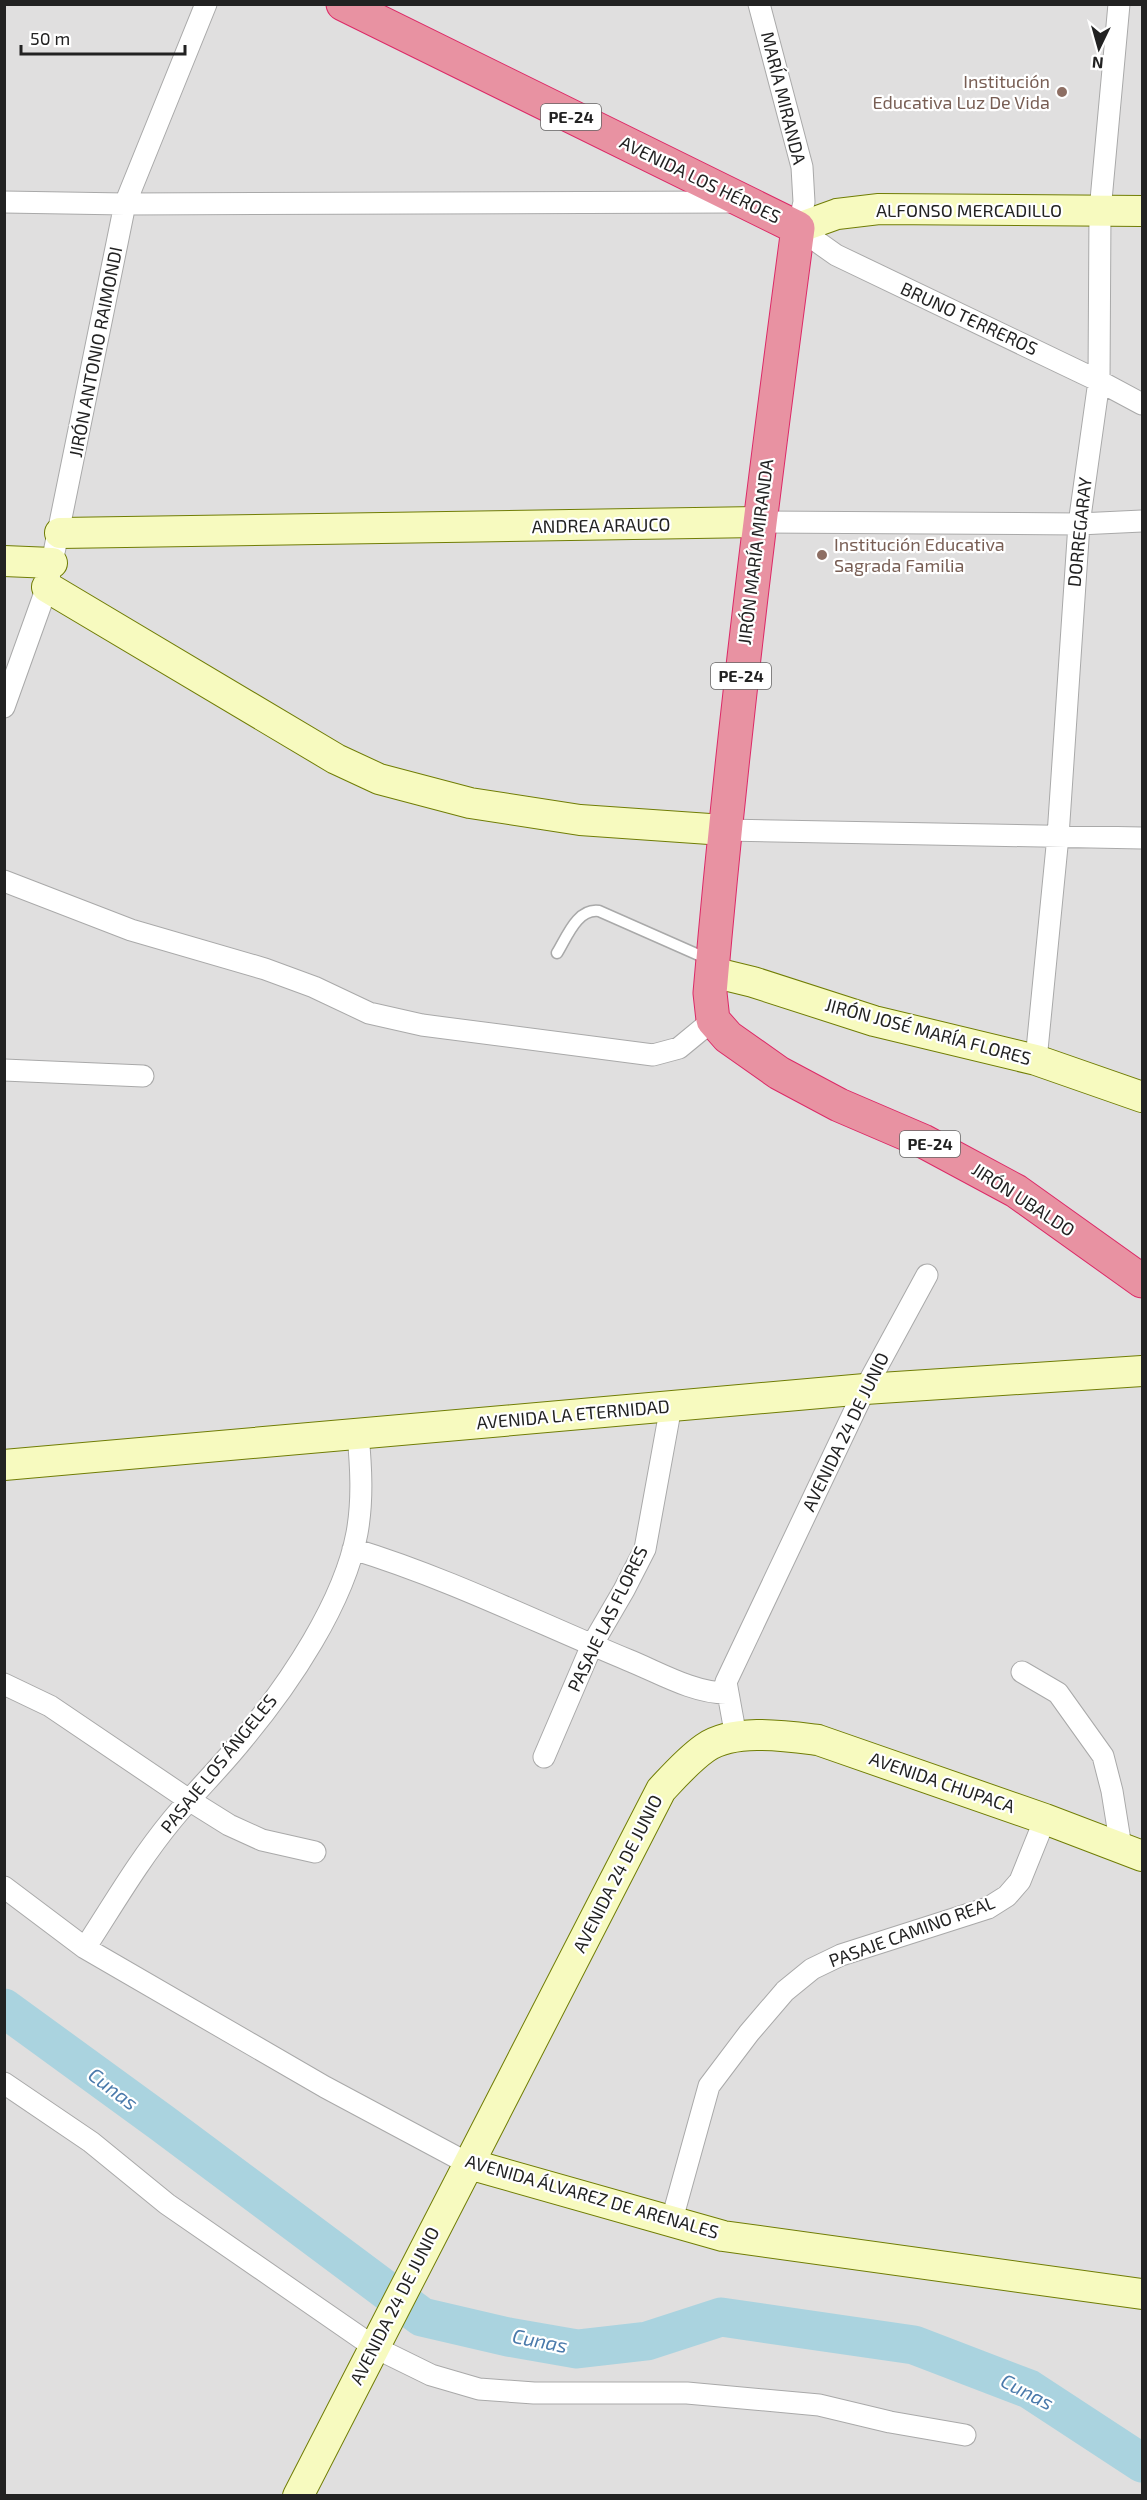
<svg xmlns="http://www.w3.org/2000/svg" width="1147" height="2500" font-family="'Exo 2',sans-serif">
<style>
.residential{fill:#e0dfdf}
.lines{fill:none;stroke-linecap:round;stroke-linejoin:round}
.river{stroke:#aad3df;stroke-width:39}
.lane-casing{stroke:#a9a9a9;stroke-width:13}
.street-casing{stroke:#a9a9a9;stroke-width:23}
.secondary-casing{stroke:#707d05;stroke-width:32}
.highway-casing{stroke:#dc2a67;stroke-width:35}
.lane{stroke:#fff;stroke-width:10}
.street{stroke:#fff;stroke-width:21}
.secondary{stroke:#f7fabf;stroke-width:30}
.highway{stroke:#e892a2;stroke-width:33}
.education-dot{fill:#8d6e63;stroke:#fff;stroke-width:2}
.labels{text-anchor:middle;stroke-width:4.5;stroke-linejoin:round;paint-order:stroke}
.shield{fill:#fff;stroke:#646464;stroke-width:1.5}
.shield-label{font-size:16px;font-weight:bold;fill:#222}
.education-label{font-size:18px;fill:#785e54;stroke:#fff;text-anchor:end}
.street-label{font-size:18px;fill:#222;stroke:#fff}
.water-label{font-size:20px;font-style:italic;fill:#4a7aab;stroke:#fff}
</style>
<rect width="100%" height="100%" fill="#f2efe9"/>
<!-- residential -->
<path class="residential" d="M5 5H1142V2495H5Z"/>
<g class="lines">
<!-- river -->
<path class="river" d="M4 2008 162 2123 422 2317 508 2337 577 2349 647 2341 721 2317 914 2345 1029 2389 1142 2463"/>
<defs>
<path id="lane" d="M557 953C567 937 577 908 599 911L710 960"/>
<path id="street" d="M759 4 802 167 804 202 798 228 836 255 1099 381 1142 404
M4 202 125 204 736 202
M758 522 1079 524 1142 521
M4 707 47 587 125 204 206 4
M724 830 1142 838
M4 881 131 930 265 969 314 987 369 1013 422 1025 653 1055 679 1048 713 1020
M1036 1060 1058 836 1079 524 1099 381 1100 211 1119 4
M4 1070 143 1076
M353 1549C448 1578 536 1622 628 1660 658 1672 693 1693 726 1693
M1022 1672 1058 1693 1103 1756 1112 1791 1121 1847
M4 1684 50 1706 189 1800 229 1825 262 1840 315 1852
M736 1737 726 1682 865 1389 927 1275
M544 1757 592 1645 624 1590 645 1549 671 1406
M4 1887 85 1948 325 2087 469 2164
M85 1948C113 1905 139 1860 172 1820 195 1792 221 1767 244 1738 289 1684 344 1603 357 1533 363 1500 361 1467 358 1434
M4 2083 91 2142 167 2204 374 2347 431 2375 479 2389 534 2393H687L819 2405 890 2422 965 2435
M671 2223 709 2086 749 2033 785 1991 812 1969 841 1955 988 1908 1007 1896 1020 1881 1045 1819"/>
<path id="secondary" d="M798 228 837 214 879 209 1142 211
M60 533 758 522
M4 561 52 563
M47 587 336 759 379 779 470 803 580 820 724 830
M712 972 753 982 874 1021 1036 1060 1142 1097
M4 1465 865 1389 1142 1371
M469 2164 723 2236 1142 2294
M298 2496 661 1790C675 1775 688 1760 705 1748 733 1728 786 1736 818 1740L1045 1819 1142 1856"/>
<path id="highway" d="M343 4 798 228C764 483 732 737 710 993L713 1020 728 1037 779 1073 839 1105 923 1141 1016 1191 1142 1281"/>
</defs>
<!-- lane casing -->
<use href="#lane" class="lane-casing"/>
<!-- street casing -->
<use href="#street" class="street-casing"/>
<!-- secondary casing -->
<use href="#secondary" class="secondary-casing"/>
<!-- highway casing -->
<use href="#highway" class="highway-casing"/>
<!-- lane -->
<use href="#lane" class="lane"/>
<!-- street -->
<use href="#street" class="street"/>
<!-- secondary -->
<use href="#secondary" class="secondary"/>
<!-- highway -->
<use href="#highway" class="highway"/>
</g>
<!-- markers -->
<g class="education-dot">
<circle cx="1062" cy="92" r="6"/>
<circle cx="822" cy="555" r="6"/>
</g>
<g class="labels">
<!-- shield labels -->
<g class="shield">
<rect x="541" y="104" width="60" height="26" rx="4.5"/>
<rect x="711" y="663" width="60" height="26" rx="4.5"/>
<rect x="900" y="1131" width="60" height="26" rx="4.5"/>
</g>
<g class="shield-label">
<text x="571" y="123">PE-24</text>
<text x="741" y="682">PE-24</text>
<text x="930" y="1150">PE-24</text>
</g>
<!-- education labels -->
<g class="education-label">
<text x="1050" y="88">Institución<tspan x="1050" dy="21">Educativa Luz De Vida</tspan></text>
<text x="834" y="551" text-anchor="start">Institución Educativa<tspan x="834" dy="21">Sagrada Familia</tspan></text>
</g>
<!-- street labels -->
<g class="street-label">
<text transform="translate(783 98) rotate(76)" y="6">MARÍA MIRANDA</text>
<text transform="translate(700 180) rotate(26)" y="6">AVENIDA LOS HÉROES</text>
<text x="969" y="217">ALFONSO MERCADILLO</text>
<text transform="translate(969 319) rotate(25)" y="6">BRUNO TERREROS</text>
<text transform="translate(96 352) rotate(-79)" y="6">JIRÓN ANTONIO RAIMONDI</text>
<text transform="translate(601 526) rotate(-1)" y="6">ANDREA ARAUCO</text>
<text transform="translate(1080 532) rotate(-84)" y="6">DORREGARAY</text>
<text transform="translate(756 552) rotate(-83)" y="6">JIRÓN MARÍA MIRANDA</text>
<text transform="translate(928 1032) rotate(15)" y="6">JIRÓN JOSÉ MARÍA FLORES</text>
<text transform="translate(1023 1200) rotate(33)" y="6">JIRÓN UBALDO</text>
<text transform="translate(573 1415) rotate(-5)" y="6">AVENIDA LA ETERNIDAD</text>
<text transform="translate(846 1432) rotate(-64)" y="6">AVENIDA 24 DE JUNIO</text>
<text transform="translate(608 1619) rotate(-64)" y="6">PASAJE LAS FLORES</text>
<text transform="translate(219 1764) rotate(-51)" y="6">PASAJE LOS ÁNGELES</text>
<text transform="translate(942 1783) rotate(19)" y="6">AVENIDA CHUPACA</text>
<text transform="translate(618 1874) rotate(-63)" y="6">AVENIDA 24 DE JUNIO</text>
<text transform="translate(912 1932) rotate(-20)" y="6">PASAJE CAMINO REAL</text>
<text transform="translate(592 2197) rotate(16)" y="6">AVENIDA ÁLVAREZ DE ARENALES</text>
<text transform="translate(395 2306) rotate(-63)" y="6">AVENIDA 24 DE JUNIO</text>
</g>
<!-- water labels -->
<g class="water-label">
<text transform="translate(113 2089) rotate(37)" y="7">Cunas</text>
<text transform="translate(540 2341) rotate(11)" y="7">Cunas</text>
<text transform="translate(1027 2392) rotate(27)" y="7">Cunas</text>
</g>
</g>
<!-- border -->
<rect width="1147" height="2500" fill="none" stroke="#222222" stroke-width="12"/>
<!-- north arrow -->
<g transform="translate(1099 48) rotate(185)" stroke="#ffffff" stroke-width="4.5" paint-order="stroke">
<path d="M0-4.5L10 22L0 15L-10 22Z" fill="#222222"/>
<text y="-9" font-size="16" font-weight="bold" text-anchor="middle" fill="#222222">N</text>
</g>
<!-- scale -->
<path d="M21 45v9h164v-9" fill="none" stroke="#222222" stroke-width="3"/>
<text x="30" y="45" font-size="18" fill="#222222" stroke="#ffffff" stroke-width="4.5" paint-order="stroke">50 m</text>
</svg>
